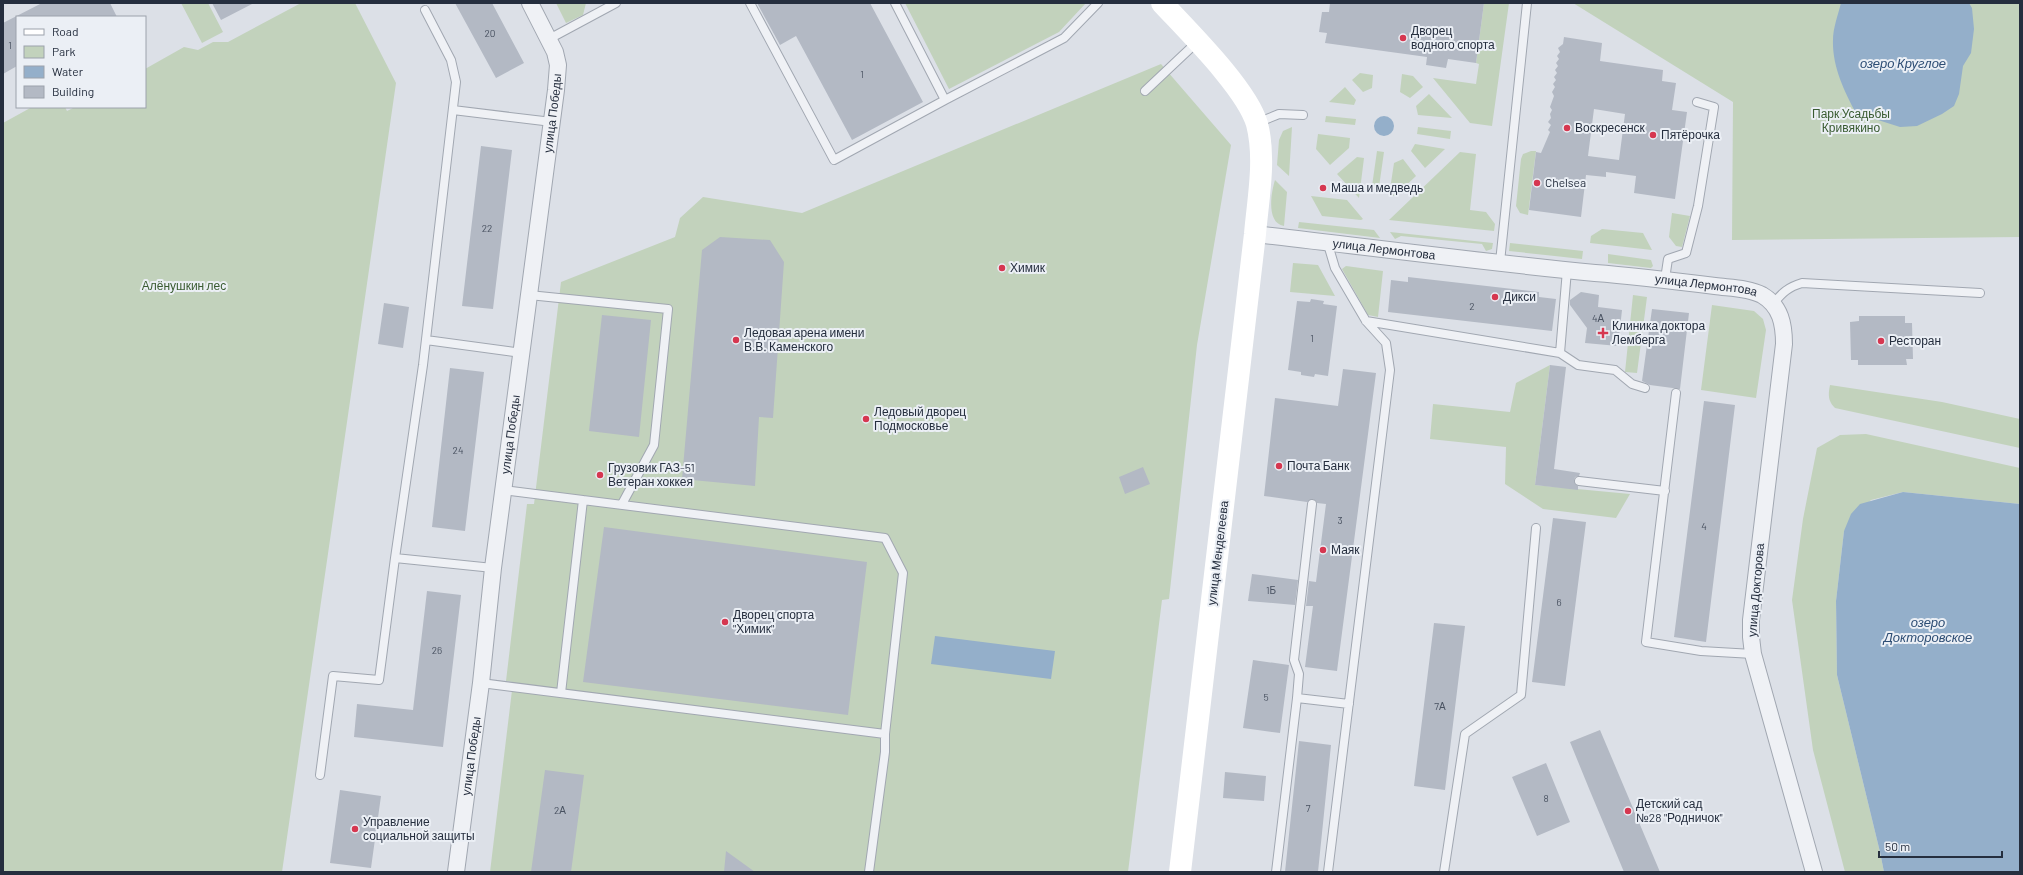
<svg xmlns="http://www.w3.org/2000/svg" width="2023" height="875" font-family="Barlow,sans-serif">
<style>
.green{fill:#c2d2bc}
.water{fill:#94afca}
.building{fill:#b3b9c4;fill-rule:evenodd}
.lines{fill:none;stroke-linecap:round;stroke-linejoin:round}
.service-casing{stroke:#a1a7b1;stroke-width:10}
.minor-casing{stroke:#a1a7b1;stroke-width:18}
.service{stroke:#eff1f5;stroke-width:8}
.minor{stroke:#eff1f5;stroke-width:16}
.secondary{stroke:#fff;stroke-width:22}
.poi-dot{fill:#d63750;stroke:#ebeff5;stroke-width:1.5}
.labels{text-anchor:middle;stroke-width:4;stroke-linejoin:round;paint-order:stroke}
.number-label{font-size:10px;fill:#485160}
.poi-label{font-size:12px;fill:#252e3e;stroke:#ebeff5;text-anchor:start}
.street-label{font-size:12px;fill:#252e3e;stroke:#ebeff5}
.park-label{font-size:12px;fill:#395b31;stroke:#ebeff5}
.water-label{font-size:13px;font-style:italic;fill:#2d4d74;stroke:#ebeff5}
</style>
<rect width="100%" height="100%" fill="#dce0e7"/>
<!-- green -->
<path class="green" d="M181 3H208L223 32 202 43Z
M301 3H355L396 83 282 872H3V123L32 107H65L67 111 75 107H145V69L184 47 198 50 213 42H228Z
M556 3H586L583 15 566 23Z
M905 3H1086L1059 32 949 89Z
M1484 3H1509L1492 126 1470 123 1433 78 1476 84 1479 64 1476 63Z
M1573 3H2020V237L1732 240 1733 102Z
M1161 64 1231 145 1197 345 1169 599 1162 600 1128 872H490L513 682 506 681 527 504H534L561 282 675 237 680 218 703 197 802 213Z
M1360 73 1373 75 1372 88 1363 92 1352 80Z
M1402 74 1413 76 1423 87 1410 98 1400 92Z
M1345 87 1356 100 1354 105 1329 102Z
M1429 94 1452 118 1418 115 1416 106Z
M1326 116 1356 119 1355 125 1325 122Z
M1292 127 1289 176 1277 165 1279 140 1283 131Z
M1418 127 1451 131 1450 139 1417 134Z
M1318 134 1350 138 1349 148 1330 165 1316 149Z
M1415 144 1445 149 1425 168 1411 151Z
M1377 151 1384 152 1379 187 1372 186Z
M1531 151H1536L1528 215 1520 213 1516 206 1521 159 1523 154Z
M1460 152 1476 154 1470 210 1486 212 1495 224 1494 231 1389 220Z
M1357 157 1364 158 1359 198 1337 174Z
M1403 159 1416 176 1395 196H1389L1394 163Z
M1275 180 1287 192 1284 226C1266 223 1271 193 1275 180Z
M1311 196 1347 200 1363 219 1361 220 1322 216Z
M1672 213 1690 216 1682 247 1676 246 1669 237Z
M1299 222 1374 230 1380 238 1298 228Z
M1602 229 1643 233 1652 250 1590 243 1591 236Z
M1390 232 1493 243 1492 249 1486 251 1482 244 1401 236 1395 239Z
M1510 243 1583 251 1582 259 1509 251Z
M1608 254 1651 260 1653 266 1651 268 1608 263Z
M1293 263 1318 265 1335 296 1290 292Z
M1346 266 1383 271 1378 317 1368 315 1342 269Z
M1633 295 1647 297 1637 373 1625 372Z
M1712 305 1754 311 1763 319 1766 330 1756 398 1701 390Z
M1550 365 1535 485 1630 494 1616 518 1543 509 1505 484 1506 447 1430 439 1433 404 1510 412 1516 383Z
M1830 385 1942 402 2020 419V448L1835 408C1828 401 1828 395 1830 385Z
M1866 434 2020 468V504L1903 492 1871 500 1844 531 1836 601 1837 675 1880 852 1884 872H1845L1813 750 1792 600 1803 519 1817 448 1840 435Z"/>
<!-- water -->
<path class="water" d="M1841 3H1969L1972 8 1974 29 1971 53 1963 66 1959 94 1954 106 1942 114 1917 126 1900 127 1856 113C1844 91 1832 65 1833 40 1833 28 1838 15 1841 3Z
M1374 126a10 10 0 1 1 20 0a10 10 0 1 1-20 0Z
M1903 492 2020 504V872H1884L1880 852 1837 675 1836 601 1844 531 1851 514 1860 504Z
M935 636 1055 651 1051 679 931 664Z"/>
<!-- building -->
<path class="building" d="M42 3H110L117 17H17V66L3 74V23Z
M212 3H254L221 20Z
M455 3H492L524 63 496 78Z
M757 3H870L923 102 852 140 796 36 780 45Z
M1330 3H1484L1476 63 1448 59 1446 68 1426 65 1427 57 1325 43 1327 33 1319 32 1322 12H1329Z
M1564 37 1602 43 1600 61 1663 70 1662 81 1676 83 1672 110 1687 112 1675 199 1634 193 1636 176 1606 172V177L1586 175 1581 217 1529 210 1536 152 1541 153 1550 132 1548 130 1551 125 1548 122 1551 118 1550 114 1552 110 1550 107 1554 96 1552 92 1555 87 1553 84 1556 80 1554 77 1557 73 1555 70 1558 66 1556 63 1559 59 1557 56 1560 52 1558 48 1563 44ZM1594 109 1625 114 1619 160 1588 156Z
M481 146 512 150 493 309 462 306Z
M720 237 770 240 784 262 773 418 759 417 755 486 682 479 702 250Z
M1408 277 1539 292V297L1556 299 1552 331 1388 312 1391 280 1408 282Z
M1581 292 1599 295 1598 307 1622 310 1618 346 1585 343 1587 328 1570 305V300Z
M1311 299 1324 301 1323 304 1337 306 1328 376 1315 374 1314 377 1301 375V372L1288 370 1297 301 1310 302Z
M384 303 409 307 403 348 378 344Z
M1652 309 1689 313 1680 389 1650 385 1642 381Z
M602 315 651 320 639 437 589 431Z
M1859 316H1905V323H1912L1913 359H1906L1907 365H1858V360H1851L1850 322 1859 321Z
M1550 365 1566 367 1554 469 1580 473 1579 476 1575 477 1574 481 1578 486V490L1535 485Z
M450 368 484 372 465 531 432 527Z
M1343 369 1376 373 1337 671 1305 667 1313 606H1306L1309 581 1316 582 1326 504 1317 503 1313 499 1307 502 1264 496 1275 398 1338 406Z
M1704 401 1735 405 1706 642 1674 637Z
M1143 467 1150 484 1125 494 1119 477Z
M1553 518 1586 522 1565 686 1532 682Z
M604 527 867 562 848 715 583 682Z
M1252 574 1298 580 1295 605 1248 601Z
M427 591 461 595 443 747 354 737 357 704 413 710Z
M1434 623 1465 626 1445 790 1414 786Z
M1253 660 1289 665 1280 733 1243 728Z
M1600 730 1660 872H1624L1590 791 1570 742Z
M1299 741 1331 745 1318 872H1285Z
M1546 763 1570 822 1537 836 1512 777Z
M545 770 584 775 571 872H531Z
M1225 772 1266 776 1264 801 1223 798Z
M340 790 381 796 371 868 330 863Z
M726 851 755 872H724Z"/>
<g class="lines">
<defs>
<path id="service" d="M750 3 834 160 945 100 895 3
M549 39 616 3
M1145 91 1197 42
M945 100 1064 38 1098 3
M453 110 552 122
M1257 123 1279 114 1303 115
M1327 241 1335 268 1366 321 1386 343 1390 370 1328 872
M1500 262 1527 3
M1665 279 1668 259 1686 253 1698 206 1714 107 1697 102
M529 295 668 309 654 445 622 504
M1773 304C1782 293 1788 287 1802 283L1980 293
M1366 321 1560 353 1567 270
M426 340 522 353
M1560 353 1578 365 1615 370 1632 384 1645 388
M1676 393 1646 642 1701 651 1753 654
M1579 481 1665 491
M503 490 885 538 903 573 885 734
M395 558 423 365 456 82 451 60 425 10
M481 683 885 734V752L869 872
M561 693 583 500
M1297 698 1299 674 1294 660 1312 504
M320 775 333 676 379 680 395 558 493 568
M1276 872 1297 698 1349 704
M1444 872 1465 734 1521 695 1536 528"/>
<g id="minor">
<path id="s1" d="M1255 234C1368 247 1481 262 1595 273 1635 276 1675 281 1715 286 1730 288 1749 288 1762 295 1781 306 1784 325 1784 344L1751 620V637L1753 654 1814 872"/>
<path id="s2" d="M456 872 481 683 493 568 556 90 558 65 555 52 530 3"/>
</g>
</defs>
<!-- service casing -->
<use href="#service" class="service-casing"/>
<!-- minor casing -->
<use href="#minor" class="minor-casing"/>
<!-- service -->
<use href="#service" class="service"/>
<!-- minor -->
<use href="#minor" class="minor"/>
<!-- secondary -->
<path class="secondary" d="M1162 3C1188 31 1247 89 1257 124 1266 159 1258 199 1255 234L1180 872"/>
</g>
<!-- markers -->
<g class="poi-dot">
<circle cx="1403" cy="38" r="4"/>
<circle cx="1567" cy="128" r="4"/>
<circle cx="1653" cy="135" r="4"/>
<circle cx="1537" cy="183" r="4"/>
<circle cx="1323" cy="188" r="4"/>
<circle cx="1002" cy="268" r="4"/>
<circle cx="1495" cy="297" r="4"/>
<path d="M1601 327h4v4h4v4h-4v4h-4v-4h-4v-4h4z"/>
<circle cx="736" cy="340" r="4"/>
<circle cx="1881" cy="341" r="4"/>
<circle cx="866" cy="419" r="4"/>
<circle cx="1279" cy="466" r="4"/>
<circle cx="600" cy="475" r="4"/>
<circle cx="1323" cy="550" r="4"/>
<circle cx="725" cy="622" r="4"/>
<circle cx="1628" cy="811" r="4"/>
<circle cx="355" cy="829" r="4"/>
</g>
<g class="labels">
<!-- number labels -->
<g class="number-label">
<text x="490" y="37">20</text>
<text x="10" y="49">1</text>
<text x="862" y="78">1</text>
<text x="487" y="232">22</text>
<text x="1472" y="310">2</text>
<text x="1598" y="322">4А</text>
<text x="1312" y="342">1</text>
<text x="458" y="454">24</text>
<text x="1340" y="524">3</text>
<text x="1704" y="530">4</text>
<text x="1271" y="594">1Б</text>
<text x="1559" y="606">6</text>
<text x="437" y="654">26</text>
<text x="1266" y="701">5</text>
<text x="1440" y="710">7А</text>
<text x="1546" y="802">8</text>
<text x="1308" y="812">7</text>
<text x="560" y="814">2А</text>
</g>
<!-- poi labels -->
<g class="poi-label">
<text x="1411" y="35">Дворец<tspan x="1411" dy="14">водного спорта</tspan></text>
<text x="1575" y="132">Воскресенск</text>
<text x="1661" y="139">Пятёрочка</text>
<text x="1545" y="187">Chelsea</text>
<text x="1331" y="192">Маша и медведь</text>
<text x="1010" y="272">Химик</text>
<text x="1503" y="301">Дикси</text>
<text x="1612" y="330">Клиника доктора<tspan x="1612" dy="14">Лемберга</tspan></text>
<text x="744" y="337">Ледовая арена имени<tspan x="744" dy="14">В.В. Каменского</tspan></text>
<text x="1889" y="345">Ресторан</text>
<text x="874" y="416">Ледовый дворец<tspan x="874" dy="14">Подмосковье</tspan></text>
<text x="1287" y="470">Почта Банк</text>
<text x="608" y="472">Грузовик ГАЗ-51<tspan x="608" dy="14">Ветеран хоккея</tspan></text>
<text x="1331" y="554">Маяк</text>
<text x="733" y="619">Дворец спорта<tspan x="733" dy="14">"Химик"</tspan></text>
<text x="1636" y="808">Детский сад<tspan x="1636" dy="14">№28 "Родничок"</tspan></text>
<text x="363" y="826">Управление<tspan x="363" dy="14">социальной защиты</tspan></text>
</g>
<!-- street labels -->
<g class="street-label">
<text dy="4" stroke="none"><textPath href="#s2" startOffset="765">улица Победы</textPath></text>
<text dy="4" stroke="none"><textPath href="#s1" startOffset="130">улица Лермонтова</textPath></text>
<text dy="4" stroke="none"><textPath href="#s1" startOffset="454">улица Лермонтова</textPath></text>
<text dy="4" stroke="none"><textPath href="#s2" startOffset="441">улица Победы</textPath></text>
<text transform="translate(1218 553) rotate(-83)" y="4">улица Менделеева</text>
<text transform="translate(1756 590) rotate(-85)" y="4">улица Докторова</text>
<text dy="4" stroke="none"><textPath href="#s2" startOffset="117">улица Победы</textPath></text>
</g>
<!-- park labels -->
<g class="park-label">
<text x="1851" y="118">Парк Усадьбы<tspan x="1851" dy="14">Кривякино</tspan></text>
<text x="184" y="290">Алёнушкин лес</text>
</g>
<!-- water labels -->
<g class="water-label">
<text x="1903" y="68">озеро Круглое</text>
<text x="1928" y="627">озеро<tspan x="1928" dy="15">Докторовское</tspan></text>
</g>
</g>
<!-- border -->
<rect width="2023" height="875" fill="none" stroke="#252e3e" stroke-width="8"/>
<!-- legend -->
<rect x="16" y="16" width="130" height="92" fill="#ebeff5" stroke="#9ca2ac"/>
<rect x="24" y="29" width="20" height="6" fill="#ffffff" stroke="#9ca2ac"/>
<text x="52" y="36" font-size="12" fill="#252e3e">Road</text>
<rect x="24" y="46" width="20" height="12" fill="#c2d2bc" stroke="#9ca2ac"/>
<text x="52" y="56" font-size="12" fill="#252e3e">Park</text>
<rect x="24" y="66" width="20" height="12" fill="#94afca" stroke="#9ca2ac"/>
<text x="52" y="76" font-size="12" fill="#252e3e">Water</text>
<rect x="24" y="86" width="20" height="12" fill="#b3b9c4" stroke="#9ca2ac"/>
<text x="52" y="96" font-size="12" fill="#252e3e">Building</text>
<!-- scale -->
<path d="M1879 851v6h123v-6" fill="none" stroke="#252e3e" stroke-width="2"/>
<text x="1885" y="851" font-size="12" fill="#252e3e" stroke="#ebeff5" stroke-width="3" paint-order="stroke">50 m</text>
</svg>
